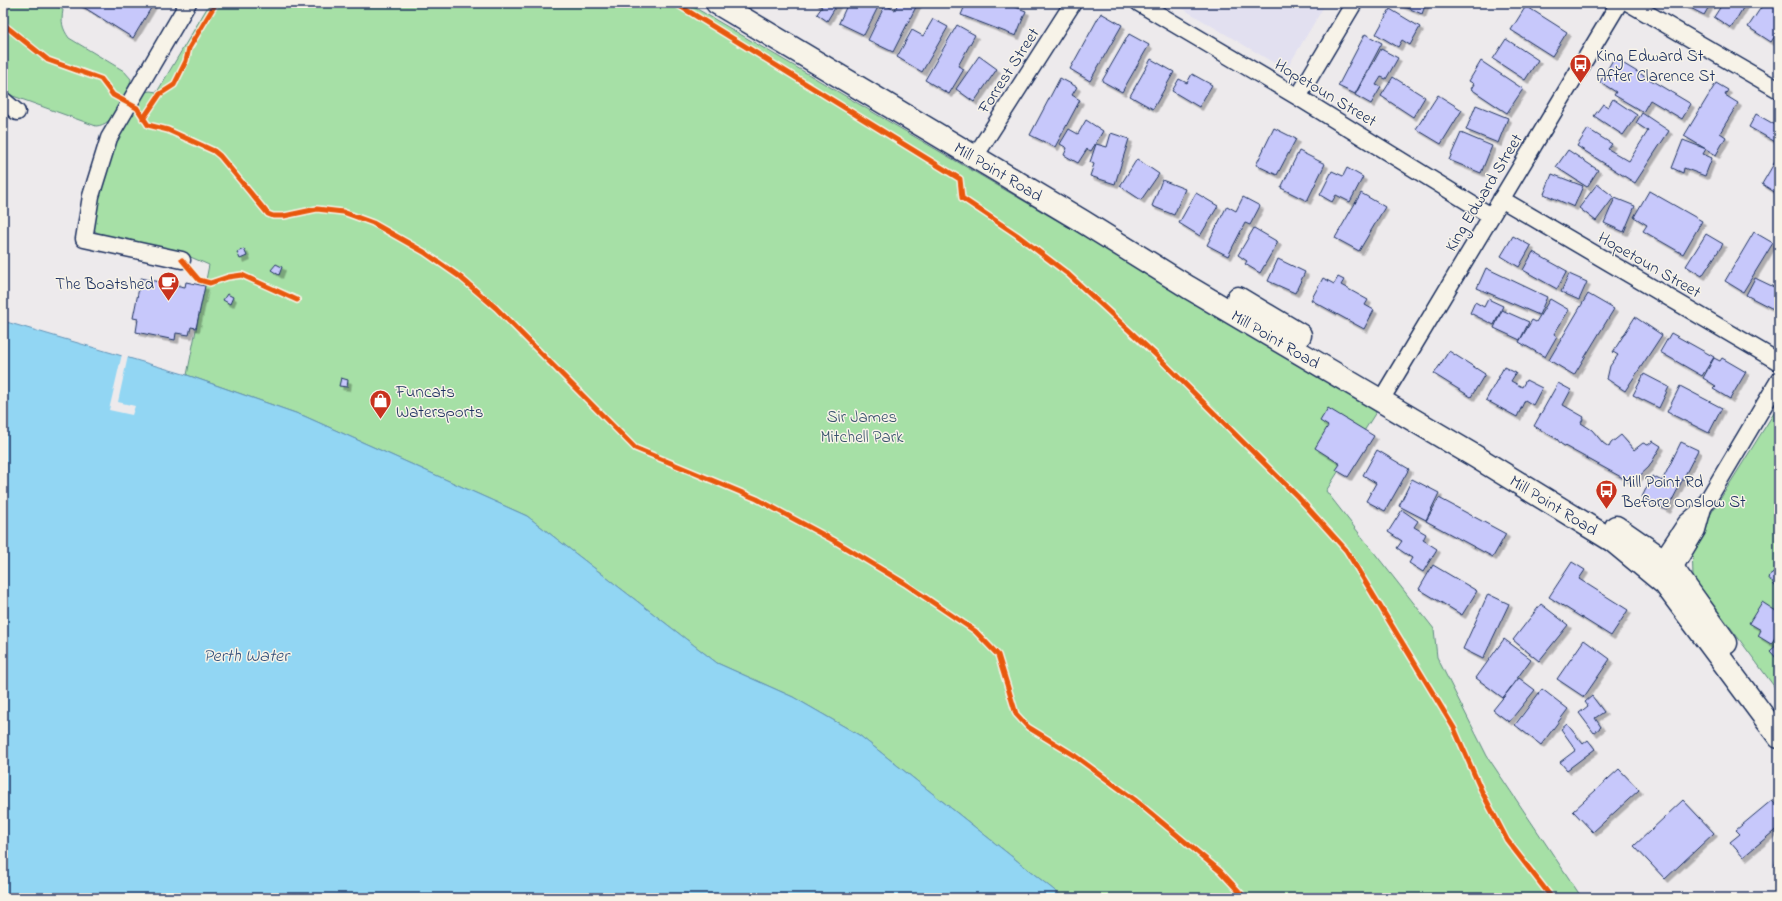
<svg xmlns="http://www.w3.org/2000/svg" width="1782" height="901" font-family="'Indie Flower',sans-serif">
<style>
.built{fill:#e2e0f0}
.green{fill:#a6e0a6;stroke:#608882}
.water{fill:#92d6f3;stroke:#6293b7}
.pier{fill:#edeaec}
.building{fill:#c7c8fb;stroke:#1b2f5e;filter:url(#shadow)}
.lines{fill:none;stroke-linecap:round;stroke-linejoin:round}
.street-casing{stroke:#1b2f5e;stroke-width:19}
.secondary-casing{stroke:#1b2f5e;stroke-width:25}
.street{stroke:#f7f3e8;stroke-width:16}
.secondary{stroke:#f7f3e8;stroke-width:22}
.cycleway-casing{stroke:#f7f3e8;stroke-width:8}
.cycleway{stroke:#e8590c;stroke-width:5}
.labels{text-anchor:middle;stroke-width:3;stroke-linejoin:round;paint-order:stroke}
.poi-label{font-size:17px;fill:#1b2f5e;stroke:#f7f3e8;text-anchor:start}
.street-label{font-size:17px;fill:#1b2f5e;stroke:#f7f3e8}
.park-label{font-size:17px;fill:#37526c;stroke:#f7f3e8}
.water-label{font-size:18px;font-style:italic;fill:#33507c;stroke:#f7f3e8}
</style>
<defs>
<filter id="shadow"><feDropShadow dx="3.5" dy="3.5" stdDeviation="0" flood-color="#0004"/></filter>
</defs>
<rect width="100%" height="100%" fill="#edeaec"/>
<filter id="ink" filterUnits="userSpaceOnUse"><feTurbulence type="fractalNoise" baseFrequency=".025" numOctaves="2"/><feDisplacementMap in="SourceGraphic" scale="8" xChannelSelector="R" yChannelSelector="G"/><feConvolveMatrix kernelMatrix="1 2 1 2 8 2 1 2 1" color-interpolation-filters="sRGB"/></filter>
<g filter="url(#ink)">
<!-- built -->
<path class="built" d="M1173 3H1326L1286 70Z"/>
<!-- green -->
<path class="green" d="M3 3H51L63 10C61 22 62 28 69 38L124 71 131 79 130 84C122 99 115 125 96 126L13 96 3 90Z
M210 3H687L1378 409 1326 491 1434 629 1437 657 1487 756 1582 898H1064L859 735 793 697 717 663 527 516 304 416 187 375 209 265 179 252 105 238 97 233 92 226 96 204 118 135 144 92 150 91 157 92Z
M1779 405V693L1693 577 1692 544Z"/>
<!-- water -->
<path class="water" d="M3 321 187 375 304 416 527 516 717 663 793 697 859 735 1064 898H3Z"/>
<!-- pier -->
<path class="pier" d="M122 354 128 356 118 402 135 406 132 415 109 410Z"/>
<!-- building -->
<path class="building" d="M77 3H154L133 38Z
M815 3H838L827 21 817 14 822 7Z
M848 3H871L878 7 864 35 839 23Z
M898 3H918L893 52 868 40 885 5 895 10Z
M966 3H1005L1026 11 1016 36 961 15Z
M1396 3H1426L1422 14Z
M1681 3H1711L1704 15Z
M1723 3H1746L1731 28 1714 17Z
M1764 3H1777L1779 5V30L1771 42 1748 27Z
M1526 6 1567 32 1552 56 1511 30Z
M1390 9 1420 27 1410 45 1402 40 1398 47 1376 34Z
M1101 13 1122 25 1090 81 1070 69Z
M933 19 948 27 922 72 897 57 912 30 923 36Z
M957 25 975 35 958 66 964 69 949 94 925 80Z
M1129 34 1149 45 1122 92 1102 81Z
M1365 34 1382 43 1355 94 1338 86Z
M1506 39 1538 60 1525 80 1493 59Z
M1381 49 1398 58 1386 79 1381 77 1376 85 1381 87 1371 104 1355 95Z
M979 56 997 69 974 102 956 89Z
M1614 58 1691 104 1682 119 1650 100 1643 112 1614 95 1616 92 1600 82Z
M1151 59 1174 72 1153 109 1130 96Z
M1481 61 1523 89 1507 113 1471 89 1474 84 1469 81Z
M1192 74 1212 85 1199 107 1172 91 1179 79 1187 83Z
M1393 77 1425 97 1413 117 1381 96Z
M1060 78 1077 87 1072 95 1080 100 1055 147 1030 135Z
M1716 83 1728 90 1725 95 1738 103 1720 133 1726 137 1716 155 1684 136Z
M1438 95 1462 110 1441 144 1416 129Z
M1613 99 1637 115 1623 135 1594 116 1603 104 1608 107Z
M1476 105 1508 118 1498 143 1466 130Z
M1642 113 1669 131 1635 183 1577 146 1588 129 1612 144 1608 149 1629 161 1648 131 1636 123Z
M1756 114 1779 127V144L1749 127Z
M1086 120 1103 131 1091 151 1087 149 1078 163 1064 155 1067 148 1060 144 1069 129 1078 134Z
M1274 128 1296 139 1277 175 1256 165Z
M1111 133 1129 139 1115 184 1090 176 1094 164 1090 162 1096 144 1107 147Z
M1461 133 1492 146 1481 173 1449 160Z
M1683 140 1706 149 1703 154 1712 158 1705 176 1684 168 1683 173 1672 168Z
M1568 150 1598 170 1587 187 1556 167Z
M1299 151 1325 164 1307 201 1281 188Z
M1779 155V195L1762 184Z
M1137 159 1159 174 1141 200 1120 186Z
M1347 168 1363 177 1350 202 1336 195 1332 202 1320 195 1332 171 1343 176Z
M1552 174 1583 186 1574 207 1544 194Z
M1162 180 1185 189 1174 215 1152 206Z
M1597 184 1614 197 1596 221 1579 208Z
M1649 191 1702 221 1683 254 1643 231 1647 225 1634 217Z
M1196 193 1218 206 1200 236 1179 223Z
M1361 193 1385 207 1359 251 1335 238Z
M1243 197 1260 206 1250 225 1245 223 1228 256 1207 245 1227 206 1236 211Z
M1615 198 1635 206 1624 232 1604 223Z
M1254 228 1278 242 1260 273 1245 264 1247 261 1238 255Z
M1754 232 1773 243 1743 292 1725 281Z
M1706 234 1723 244 1702 276 1686 266Z
M1513 236 1531 246 1519 267 1501 256Z
M244 249 247 256 240 259 237 252Z
M1533 252 1567 271 1557 289 1523 270Z
M1278 259 1305 272 1295 293 1268 281Z
M276 264 282 267 279 275 271 270Z
M1486 268 1547 297 1539 315 1477 288Z
M1569 274 1587 282 1579 300 1561 292Z
M1338 277 1344 280 1341 285 1368 300 1365 305 1374 310 1364 329 1311 300 1323 278 1334 284Z
M141 278 165 283 166 278 176 280 175 285 185 287 186 282 205 286 196 328 191 327 189 335 176 333 175 340 136 332 138 319 133 318Z
M1755 278 1776 288 1779 282V312L1746 295Z
M227 294 233 297 230 304 223 300Z
M1588 294 1614 309 1574 375 1549 360Z
M1488 299 1503 306 1494 325 1470 313 1475 302 1484 307Z
M1550 299 1569 310 1554 334 1557 336 1545 357 1519 342 1532 320 1536 322Z
M1502 310 1529 322 1520 340 1494 328Z
M1635 317 1662 335 1625 391 1607 379 1610 366 1618 355 1613 352Z
M1671 333 1714 357 1702 376 1660 352Z
M1449 351 1485 374 1471 397 1434 374Z
M1714 358 1720 361 1722 358 1746 372 1730 399 1713 389 1716 386 1703 378Z
M1504 367 1516 373 1511 381 1522 387 1526 380 1542 388 1533 405 1525 400 1517 417 1486 400Z
M1644 374 1669 387 1659 408 1633 395Z
M341 378 348 380 347 387 339 386Z
M1558 383 1571 390 1563 405 1584 417 1581 423 1592 430 1603 443 1609 447 1611 443 1621 435 1634 450 1643 443 1648 445 1653 441 1661 446 1649 467 1632 483 1561 444 1557 439 1534 426Z
M1680 386 1722 408 1709 433 1667 412Z
M1328 408 1374 436 1348 477 1336 470 1340 464 1315 448 1328 426 1320 421Z
M1681 442 1698 450 1667 510 1642 497 1652 476 1662 481Z
M1377 450 1409 469 1385 511 1366 501 1376 483 1363 475Z
M1412 479 1439 493 1426 520 1399 506Z
M1439 498 1506 534 1493 557 1426 521Z
M1402 510 1418 521 1414 527 1426 534 1423 540 1437 549 1423 572 1409 563 1412 558 1397 548 1402 541 1388 532Z
M1572 562 1585 570 1579 579 1628 610 1611 636 1549 597Z
M1433 565 1477 591 1462 615 1419 589Z
M1779 569V591L1768 577Z
M1488 594 1509 604 1483 659 1463 649Z
M1762 602 1779 613V631L1771 644 1758 636 1761 630 1749 623Z
M1541 604 1568 625 1539 661 1513 640Z
M1504 639 1531 659 1503 698 1476 678Z
M1584 640 1610 659 1584 697 1557 679Z
M1779 643V661L1770 651Z
M1779 663V671L1775 666Z
M1519 678 1535 690 1509 722 1493 710Z
M1542 689 1568 709 1541 745 1515 725Z
M1592 696 1604 712 1595 718 1601 727 1594 733 1579 713 1588 706 1585 702Z
M1567 724 1583 744 1588 740 1595 749 1567 770 1560 762 1576 750 1561 729Z
M1619 769 1639 790 1593 832 1573 811Z
M1683 800 1714 833 1665 879 1634 846Z
M1772 800 1779 808V827L1743 857 1730 842 1740 834 1736 830Z
M1779 851V866L1775 865Z"/>
<g class="lines">
<defs>
<path id="street" d="M1139 3 1298 97 1491 216
M1629 3 1779 90
M1298 97 1354 3
M3 100 17 112
M974 158 1073 3
M1501 199 1779 362
M182 260 84 239 91 196 109 138 188 3
M1381 400 1619 3
M1656 568 1686 523 1703 508
M1668 578 1697 530 1703 508 1779 380"/>
<g id="secondary">
<path id="s1" d="M717 3 1082 221 1188 287 1473 455 1613 541 1665 584 1779 737"/>
<path d="M1238 298 1300 335"/>
<path d="M1616 527 1662 559 1673 569 1726 643"/>
</g>
</defs>
<!-- street casing -->
<use href="#street" class="street-casing"/>
<!-- secondary casing -->
<use href="#secondary" class="secondary-casing"/>
<!-- street -->
<use href="#street" class="street"/>
<!-- secondary -->
<use href="#secondary" class="secondary"/>
<defs>
<path id="cycleway" d="M675 3 960 179 962 198 1017 235 1068 274 1157 356 1297 496 1346 550 1454 728 1482 792 1507 840 1552 898
M3 24 48 60 101 79 113 95 137 108 148 125 168 130 214 151 220 156 268 214 273 216H284L317 209 343 212 373 223 424 252 460 277 496 308 635 448 757 499 833 540 904 583 975 631 998 655 1016 714 1028 727 1075 756 1135 800 1220 871 1245 898
M143 119 160 94 174 85 186 61 189 48 216 3
M182 260 199 280 210 283 228 277 242 275 297 300"/>
</defs>
<!-- cycleway casing -->
<use href="#cycleway" class="cycleway-casing"/>
<!-- cycleway -->
<use href="#cycleway" class="cycleway"/>
</g>
</g>
<!-- icons -->
<defs>
<symbol id="bus-pin" viewBox="-11 -11 22 30"><path d="M0 17L-7.5 6A9.5 9.5 0 1 1 7.5 6Z" fill="#c8321e" stroke="#f7f3e8"/><path d="M-5-6H5V4H4V6H2V4H-2V6H-4V4H-5ZM-3.5-4V0h7V-4ZM-3.5 1.2v1.5H-2V1.2ZM2 1.2v1.5H3.5V1.2Z" fill="#fff"/></symbol>
<symbol id="cafe-pin" viewBox="-11 -11 22 30"><path d="M0 17L-7.5 6A9.5 9.5 0 1 1 7.5 6Z" fill="#c8321e" stroke="#f7f3e8"/><path d="M-5.5-4.5H6V0H3Q3 3.5 0 3.5H-2.5Q-5.5 3.5-5.5 0ZM3-3.2v2h1.7v-2ZM-6 4.5H4V6H-6Z" fill="#fff"/></symbol>
<symbol id="shop-pin" viewBox="-11 -11 22 30"><path d="M0 17L-7.5 6A9.5 9.5 0 1 1 7.5 6Z" fill="#c8321e" stroke="#f7f3e8"/><path d="M-5-2.5h2.3a2.7 3.5 0 0 1 5.4 0H5L5.5 6h-11ZM-1.5-2.5h3a1.5 2.3 0 0 0-3 0Z" fill="#fff"/></symbol>
</defs>
<g fill-rule="evenodd">
<use href="#bus-pin" x="1568" y="52" width="25" height="34"/>
<use href="#cafe-pin" x="156" y="270" width="25" height="34"/>
<use href="#shop-pin" x="368" y="388" width="25" height="34"/>
<use href="#bus-pin" x="1594" y="478" width="25" height="34"/>
</g>
<g class="labels">
<!-- poi labels -->
<g class="poi-label">
<text x="1596" y="61">King Edward St<tspan x="1596" dy="20">After Clarence St</tspan></text>
<text x="154" y="289" text-anchor="end">The Boatshed</text>
<text x="396" y="397">Funcats<tspan x="396" dy="20">Watersports</tspan></text>
<text x="1622" y="487">Mill Point Rd<tspan x="1622" dy="20">Before Onslow St</tspan></text>
</g>
<!-- street labels -->
<g class="street-label">
<text transform="translate(1008 70) rotate(-57)" y="6">Forrest Street</text>
<text transform="translate(1326 92) rotate(31)" y="6">Hopetoun Street</text>
<text dy="6" stroke="none"><textPath href="#s1" startOffset="328">Mill Point Road</textPath></text>
<text transform="translate(1483 192) rotate(-59)" y="6">King Edward Street</text>
<text transform="translate(1650 264) rotate(30)" y="6">Hopetoun Street</text>
<text dy="6" stroke="none"><textPath href="#s1" startOffset="652">Mill Point Road</textPath></text>
<text dy="6" stroke="none"><textPath href="#s1" startOffset="976">Mill Point Road</textPath></text>
</g>
<!-- park labels -->
<g class="park-label">
<text x="862" y="422">Sir James<tspan x="862" dy="20">Mitchell Park</tspan></text>
</g>
<!-- water labels -->
<g class="water-label">
<text x="246" y="661">Perth Water</text>
</g>
</g>
<!-- margin -->
<rect width="1782" height="901" fill="none" stroke="#f7f3e8" stroke-width="16"/>
<rect x="8" y="8" width="1766" height="885" fill="none" stroke="#1b2f5e" stroke-width="1.5" filter="url(#ink)"/>
</svg>
